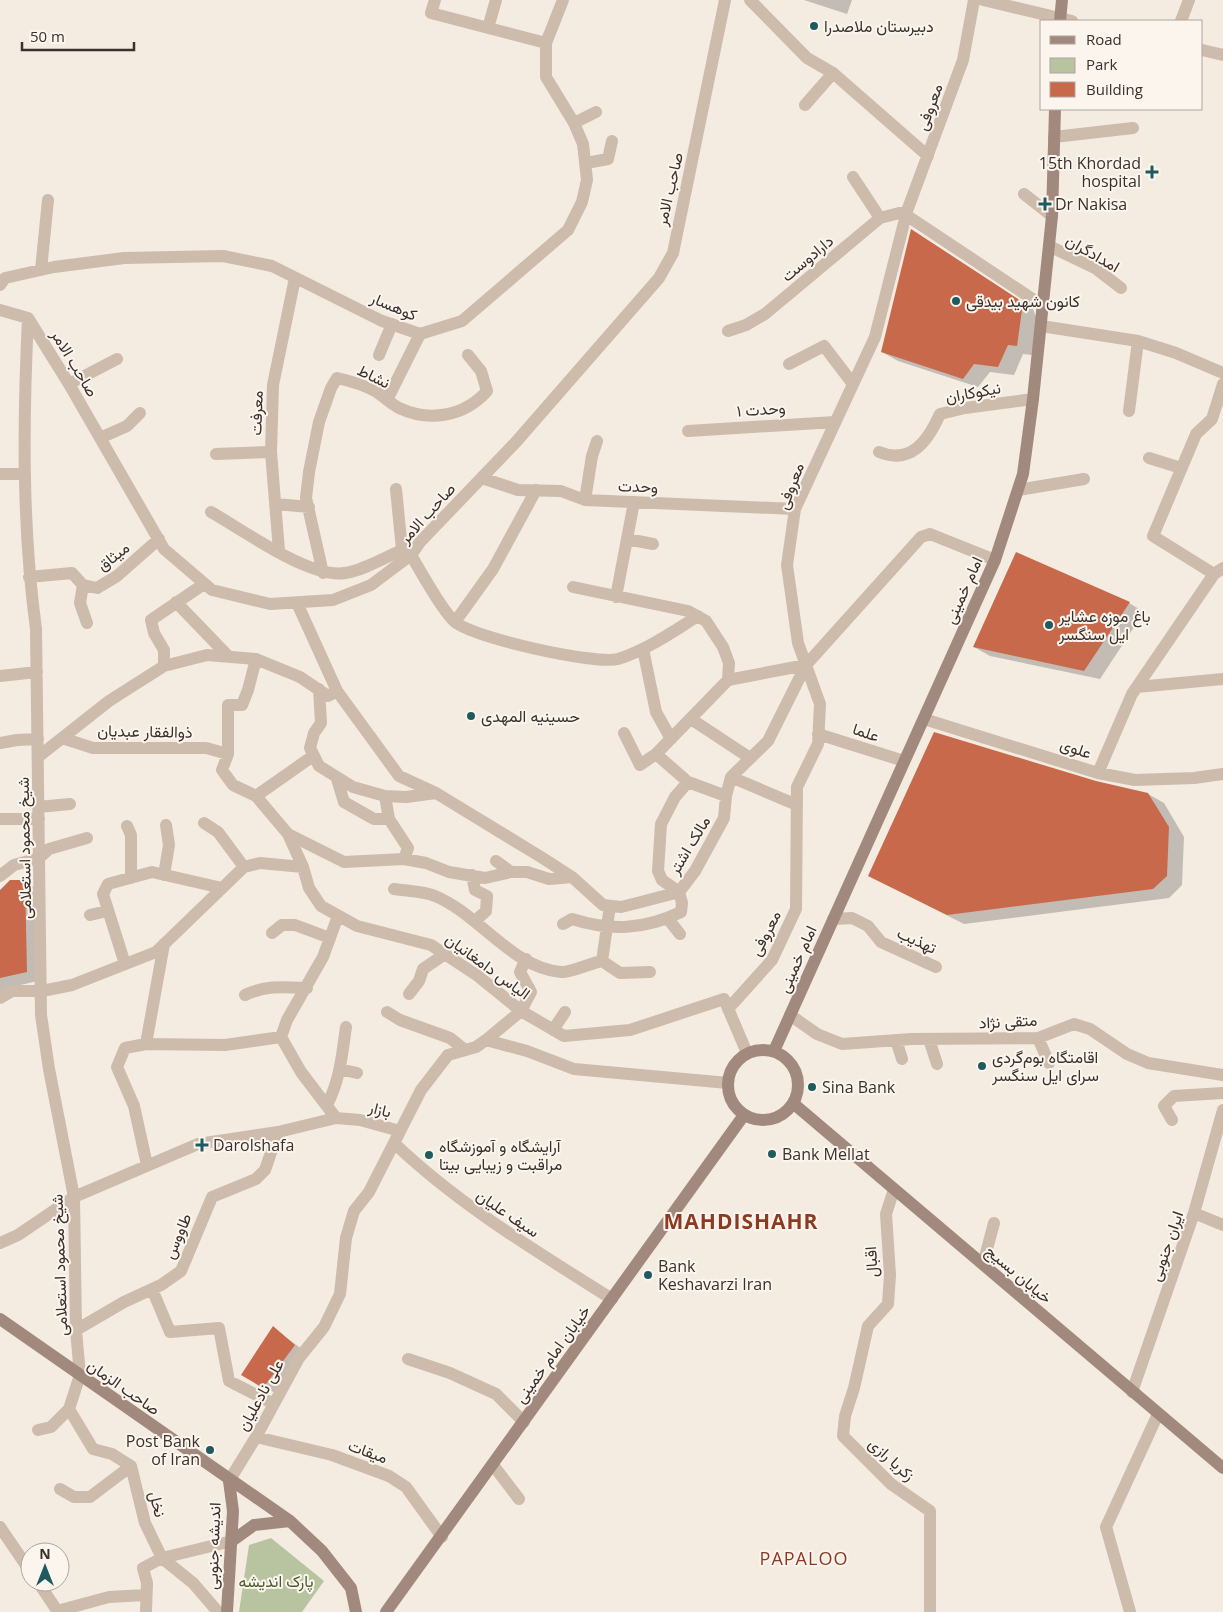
<svg xmlns="http://www.w3.org/2000/svg" width="1223" height="1612" font-family="'Open Sans',Vazirmatn,sans-serif">
<style>
.green{fill:#b8c4a0}
.shadow{fill:#0003}
.building{fill:#c8694b}
.lines{fill:none;stroke-linecap:round;stroke-linejoin:round}
.street{stroke:#cdbbac;stroke-width:12}
.secondary{stroke:#a18a7d;stroke-width:12}
.poi-dot{fill:#1f5a5e;stroke:#fbf5ee;stroke-width:2}
.labels{text-anchor:middle;stroke-width:4;stroke-linejoin:round;paint-order:stroke}
.poi-label{font-size:16px;fill:#3b302b;stroke:#fbf5ee;text-anchor:start}
.street-label{font-size:16px;fill:#3b302b;stroke:#fbf5ee}
.park-label{font-size:16px;fill:#4a5a2e;stroke:#fbf5ee}
.neighbourhood-label{font-size:18px;letter-spacing:1px;fill:#8c3b22;stroke:#fbf5ee}
.district-label{font-size:21px;font-weight:bold;letter-spacing:1px;fill:#8c3b22;stroke:#fbf5ee}
</style>
<rect width="100%" height="100%" fill="#f4ebe1"/>
<!-- green -->
<path class="green" d="M271 1538 324 1581 302 1612H239L249 1545Z"/>
<!-- shadow -->
<path class="shadow" d="M804 0H852L847 14Z
M927 240 1033 309 1037 319 1032 355 1023 354 1014 375 990 372 978 387 898 361 882 352Z
M1129 603 1144 612 1100 679 990 656 974 647Z
M1148 794 1164 803 1184 837 1182 885 1169 898 964 924 869 876Z
M11 882H25L41 891 42 980 16 986 0 998V892Z
M273 1328 306 1352 275 1393 243 1375Z"/>
<!-- building -->
<path class="building" d="M911 229 1018 299 1022 310 1017 346 1008 345 998 367 974 364 963 379 881 352Z
M1016 552 1130 602 1084 671 973 647Z
M934 732 1096 781 1148 793 1169 827 1167 876 1153 889 947 915 868 876Z
M10 880H25L27 972 0 978V890Z
M273 1326 295 1345 263 1388 241 1375Z"/>
<g class="lines">
<!-- street -->
<path class="street" d="M435 0 431 13 546 43
M750 0 807 58 833 73 928 156
M983 0 1072 21
M1181 21 1189 0
M488 28 496 0
M1202 50 1223 55
M805 105 833 73
M574 123 596 112
M1054 137 1133 128
M586 163 608 159 612 141
M853 177 880 218
M1024 194 1052 216
M906 215 1043 306
M1049 246 1095 268 1121 288
M41 270 48 200
M0 285 5 278 54 267 124 258 223 256 272 266 382 321 420 334 462 321 568 230 582 202 587 180 583 144 574 123 546 77V43L563 0
M0 310 28 318 69 384 164 549 212 590 270 604 333 600 371 585 411 555 420 542 516 442 659 278 673 253 725 0
M28 318C23 422 22 526 36 629L41 1015 49 1069 74 1197 76 1330 80 1375 69 1409 51 1427 38 1430
M1041 326 1138 341 1176 353 1223 373
M728 331 746 325 765 314 880 218 907 211
M379 355 392 324
M789 364 824 346 853 384
M69 384 117 359
M387 400 420 334
M1129 411 1138 341
M688 431 835 422
M100 438 127 426 140 413
M879 452C911 465 928 441 940 414L965 408 1033 399
M216 454 271 452
M1149 458 1181 468
M0 474H24
M482 478 518 490 561 491 585 500 795 509
M396 489 402 550
M1018 490 1084 479
M585 500 592 456 597 441
M276 504 309 507
M211 512C243 530 310 579 345 573 362 571 386 557 402 550L411 555C421 572 442 611 455 622 474 638 595 665 618 659 647 650 672 632 698 616
M627 539 653 544
M279 551 271 452 273 385 295 278
M323 573 306 498 309 472 319 422 331 388 337 378C351 381 364 385 377 392 384 397 391 404 399 408 429 422 464 417 487 391L481 371 468 355
M1214 574 1153 536 1196 434 1212 419 1223 384
M29 577 72 573 83 585 97 588 117 576 159 539
M83 585 80 603 87 623
M573 587 688 611 706 621 723 647 729 663 728 680 656 754 640 765 624 733
M616 597 634 502
M176 602 229 657
M455 622 493 569 536 490
M643 649 656 712 671 739
M256 659 248 690 242 705H228V754L222 770 233 785 256 796 288 834 303 867 309 888 321 906 357 926 431 945 478 976 521 1011 564 1036 630 1030 724 999 747 1053
M164 666V650L154 633 151 620 204 584
M0 676 37 672
M728 680 806 665
M1137 687 1223 679
M319 689 321 723 314 733 310 748 319 766 353 787 385 796 406 797 436 793
M337 691 399 776 436 793 541 857 572 877 603 905 621 907 641 902 679 892 695 871 724 818 726 796 731 777 768 741 806 665 921 537 930 534 995 560
M691 719 750 758
M924 719 1098 773 1135 780 1194 778 1223 774
M818 734 904 761
M62 738 93 748H206L228 754
M0 743 17 740 38 739
M656 754 688 782 726 796
M38 757 109 701 164 666 207 655 256 659 300 677 328 696 337 691 297 603
M1098 773 1132 694 1214 574 1223 568
M731 777 797 805
M337 779 344 802 374 819H389
M256 796 313 756
M385 796 389 819 408 848 404 859
M38 807 70 804
M0 819H39
M204 823 218 832 244 867
M127 826 131 835V878
M288 834 344 862 404 859 426 863 449 872 485 878 511 872H527L549 879 572 877
M496 861 511 872
M164 875 169 845 166 825
M472 875 475 890 487 896 486 911 475 921
M0 876 14 865 39 858 49 849 87 838
M394 889C407 891 424 891 435 896 479 914 512 968 561 972 570 973 591 963 602 961L620 973 650 972
M90 915 107 911
M668 919 680 934
M833 919 852 918 868 926 881 942 936 967
M563 924 572 919C610 931 644 930 681 912L682 903 679 892 662 880 658 871 661 824 675 797 688 782
M272 933 282 925H295L330 938
M602 961 610 906
M125 964 103 894 108 884 152 872 222 888
M409 994 419 981 423 969 445 954
M245 995C266 985 284 987 307 988
M0 998 12 991H42L72 985 156 952 244 867 260 863 303 867
M728 1009 772 960 796 909 797 787 818 744 820 704 798 643 787 565 795 509 875 337 907 211 963 60 974 0
M387 1012 400 1020 450 1038 465 1050
M790 1015 817 1034 842 1044 912 1039 1038 1038 1074 1024 1090 1029 1127 1054 1148 1063 1223 1075
M553 1030 565 1012
M1038 1038 1049 1063
M929 1039 937 1064
M486 1040 521 1011 531 992 520 972 526 959
M896 1040 902 1059
M146 1044 164 944
M340 1069 357 1073
M327 1105C340 1080 342 1055 346 1027
M336 1118 301 1072 281 1037 287 1020 323 957 338 916
M1172 1120 1164 1106 1174 1096 1223 1093
M394 1143C459 1205 536 1251 612 1299
M147 1165 134 1106 117 1067 125 1048 146 1044 225 1045 281 1037
M894 1189 886 1214 890 1275 888 1304 868 1326 854 1388 845 1416 843 1436 891 1484 930 1511V1612
M1194 1213 1223 1225
M0 1243 18 1235 74 1197 198 1144 278 1132 336 1118 360 1120 400 1131
M983 1264 994 1223
M152 1289 170 1332 219 1328 229 1381 274 1404
M76 1330 124 1302 161 1285 181 1271 212 1197 256 1179 265 1170 278 1132
M408 1359 450 1373 496 1394 524 1422
M1132 1392 1194 1213 1223 1110
M69 1409 93 1449 112 1454 131 1466 145 1523 162 1558 193 1583 218 1612
M256 1437 332 1455 389 1476 406 1487 442 1537
M493 1465 519 1499
M229 1481 256 1437 299 1358 324 1327 340 1294 346 1238 354 1211 369 1192 421 1090 448 1055 476 1047 486 1040 527 1051 574 1069 728 1083
M60 1489 74 1497H90L131 1466
M0 1527 30 1571
M38 1582 58 1612
M57 1611 109 1597 146 1595
M146 1612 147 1583 143 1568 162 1558 232 1541
M1130 1612 1106 1527 1158 1414"/>
<!-- secondary -->
<path class="secondary" d="M1060 21 1062 0
M728 1085a35 35 0 1 1 70 0a35 35 0 1 1-70 0Z
M774 1051 995 560 1023 474 1033 399 1052 216 1055 109
M794 1104 1223 1468
M0 1319 290 1521 322 1551 351 1588 356 1612
M232 1541 254 1525 290 1521
M227 1612 233 1511 229 1481
M386 1612 744 1115"/>
</g>
<!-- markers -->
<g class="poi-dot">
<circle cx="814" cy="26" r="5"/>
<path d="M1149.5 164.5h5v5h5v5h-5v5h-5v-5h-5v-5h5z"/>
<path d="M1042.5 196.5h5v5h5v5h-5v5h-5v-5h-5v-5h5z"/>
<circle cx="956" cy="301" r="5"/>
<circle cx="1049" cy="625" r="5"/>
<circle cx="471" cy="716" r="5"/>
<circle cx="982" cy="1066" r="5"/>
<circle cx="812" cy="1087" r="5"/>
<path d="M199.5 1137.5h5v5h5v5h-5v5h-5v-5h-5v-5h5z"/>
<circle cx="772" cy="1154" r="5"/>
<circle cx="429" cy="1155" r="5"/>
<circle cx="648" cy="1275" r="5"/>
<circle cx="210" cy="1450" r="5"/>
</g>
<g class="labels">
<!-- poi labels -->
<g class="poi-label">
<text x="824" y="32">دبیرستان ملاصدرا</text>
<text x="1141" y="169" text-anchor="end">15th Khordad<tspan x="1141" dy="18">hospital</tspan></text>
<text x="1055" y="210">Dr Nakisa</text>
<text x="966" y="307">کانون شهید بیدقی</text>
<text x="1059" y="622">باغ موزه عشایر<tspan x="1059" dy="18">ایل سنگسر</tspan></text>
<text x="481" y="722">حسینیه المهدی</text>
<text x="992" y="1063">اقامتگاه بوم‌گردی<tspan x="992" dy="18">سرای ایل سنگسر</tspan></text>
<text x="822" y="1093">Sina Bank</text>
<text x="213" y="1151">Darolshafa</text>
<text x="439" y="1152">آرایشگاه و آموزشگاه<tspan x="439" dy="18">مراقبت و زیبایی بیتا</tspan></text>
<text x="782" y="1160">Bank Mellat</text>
<text x="658" y="1272">Bank<tspan x="658" dy="18">Keshavarzi Iran</tspan></text>
<text x="200" y="1447" text-anchor="end">Post Bank<tspan x="200" dy="18">of Iran</tspan></text>
</g>
<!-- street labels -->
<g class="street-label">
<text transform="translate(929 107) rotate(-70)" y="6">معروفی</text>
<text transform="translate(669 189) rotate(-77)" y="6">صاحب الامر</text>
<text transform="translate(1093 253) rotate(30)" y="6">امدادگران</text>
<text transform="translate(807 258) rotate(-40)" y="6">دارادوست</text>
<text transform="translate(394 306) rotate(23)" y="6">کوهسار</text>
<text transform="translate(75 363) rotate(59)" y="6">صاحب الامر</text>
<text transform="translate(374 376) rotate(26)" y="6">نشاط</text>
<text transform="translate(973 392) rotate(-10)" y="6">نیکوکاران</text>
<text transform="translate(761 409) rotate(-4)" y="6">وحدت ۱</text>
<text transform="translate(256 413) rotate(-88)" y="6">معرفت</text>
<text transform="translate(638 486) rotate(2)" y="6">وحدت</text>
<text transform="translate(790 486) rotate(-69)" y="6">معروفی</text>
<text transform="translate(427 513) rotate(-48)" y="6">صاحب الامر</text>
<text transform="translate(113 556) rotate(-38)" y="6">میثاق</text>
<text transform="translate(963 590) rotate(-66)" y="6">امام خمینی</text>
<text transform="translate(145 731) rotate(1)" y="6">ذوالفقار عبدیان</text>
<text transform="translate(866 732) rotate(18)" y="6">علما</text>
<text transform="translate(1076 748) rotate(19)" y="6">علوی</text>
<text transform="translate(689 845) rotate(-59)" y="6">مالک اشتر</text>
<text transform="translate(24 848) rotate(-91)" y="6">شیخ محمود استعلامی</text>
<text transform="translate(765 933) rotate(-63)" y="6">معروفی</text>
<text transform="translate(917 940) rotate(25)" y="6">تهذیب</text>
<text transform="translate(797 959) rotate(-66)" y="6">امام خمینی</text>
<text transform="translate(488 966) rotate(36)" y="6">الیاس دامغانیان</text>
<text transform="translate(1008 1021) rotate(-3)" y="6">متقی نژاد</text>
<text transform="translate(380 1109) rotate(14)" y="6">بازار</text>
<text transform="translate(508 1213) rotate(34)" y="6">سیف علیان</text>
<text transform="translate(177 1236) rotate(-67)" y="6">طاووس</text>
<text transform="translate(1166 1246) rotate(-71)" y="6">ایران جنوبی</text>
<text transform="translate(871 1262) rotate(-94)" y="6">اقبال</text>
<text transform="translate(59 1265) rotate(-92)" y="6">شیخ محمود استعلامی</text>
<text transform="translate(1019 1274) rotate(40)" y="6">خیابان بسیج</text>
<text transform="translate(552 1354) rotate(-54)" y="6">خیابان امام خمینی</text>
<text transform="translate(124 1387) rotate(35)" y="6">صاحب الزمان</text>
<text transform="translate(260 1395) rotate(-61)" y="6">علی نادعلیان</text>
<text transform="translate(368 1451) rotate(20)" y="6">میقات</text>
<text transform="translate(892 1459) rotate(42)" y="6">زکریا رازی</text>
<text transform="translate(158 1504) rotate(76)" y="6">نخل</text>
<text transform="translate(213 1546) rotate(-88)" y="6">اندیشه جنوبی</text>
</g>
<!-- park labels -->
<g class="park-label">
<text x="276" y="1587">پارک اندیشه</text>
</g>
<!-- neighbourhood labels -->
<g class="neighbourhood-label">
<text x="804" y="1565">PAPALOO</text>
</g>
<!-- district labels -->
<g class="district-label">
<text x="741" y="1229">MAHDISHAHR</text>
</g>
</g>
<!-- legend -->
<rect x="1040" y="20" width="162" height="90" fill="#fbf5ee" stroke="#aea6a0"/>
<rect x="1050" y="36" width="25" height="8" fill="#a18a7d" stroke="#aea6a0"/>
<text x="1086" y="45" font-size="15" fill="#3b302b">Road</text>
<rect x="1050" y="58" width="25" height="15" fill="#b8c4a0" stroke="#aea6a0"/>
<text x="1086" y="70" font-size="15" fill="#3b302b">Park</text>
<rect x="1050" y="82" width="25" height="15" fill="#c8694b" stroke="#aea6a0"/>
<text x="1086" y="95" font-size="15" fill="#3b302b">Building</text>
<!-- north arrow -->
<g transform="translate(45 1567)"><circle r="24" fill="#fbf5ee" stroke="#aea6a0"/>
<path d="M0-4L9 19L0 12L-9 19Z" fill="#1f5a5e"/>
<text y="-8" font-size="14" font-weight="bold" text-anchor="middle" fill="#3b302b">N</text>
</g>
<!-- scale -->
<path d="M22 42v8h112v-8" fill="none" stroke="#3b302b" stroke-width="2.5"/>
<text x="30" y="42" font-size="15" fill="#3b302b" stroke="#fbf5ee" stroke-width="4" paint-order="stroke">50 m</text>
</svg>
